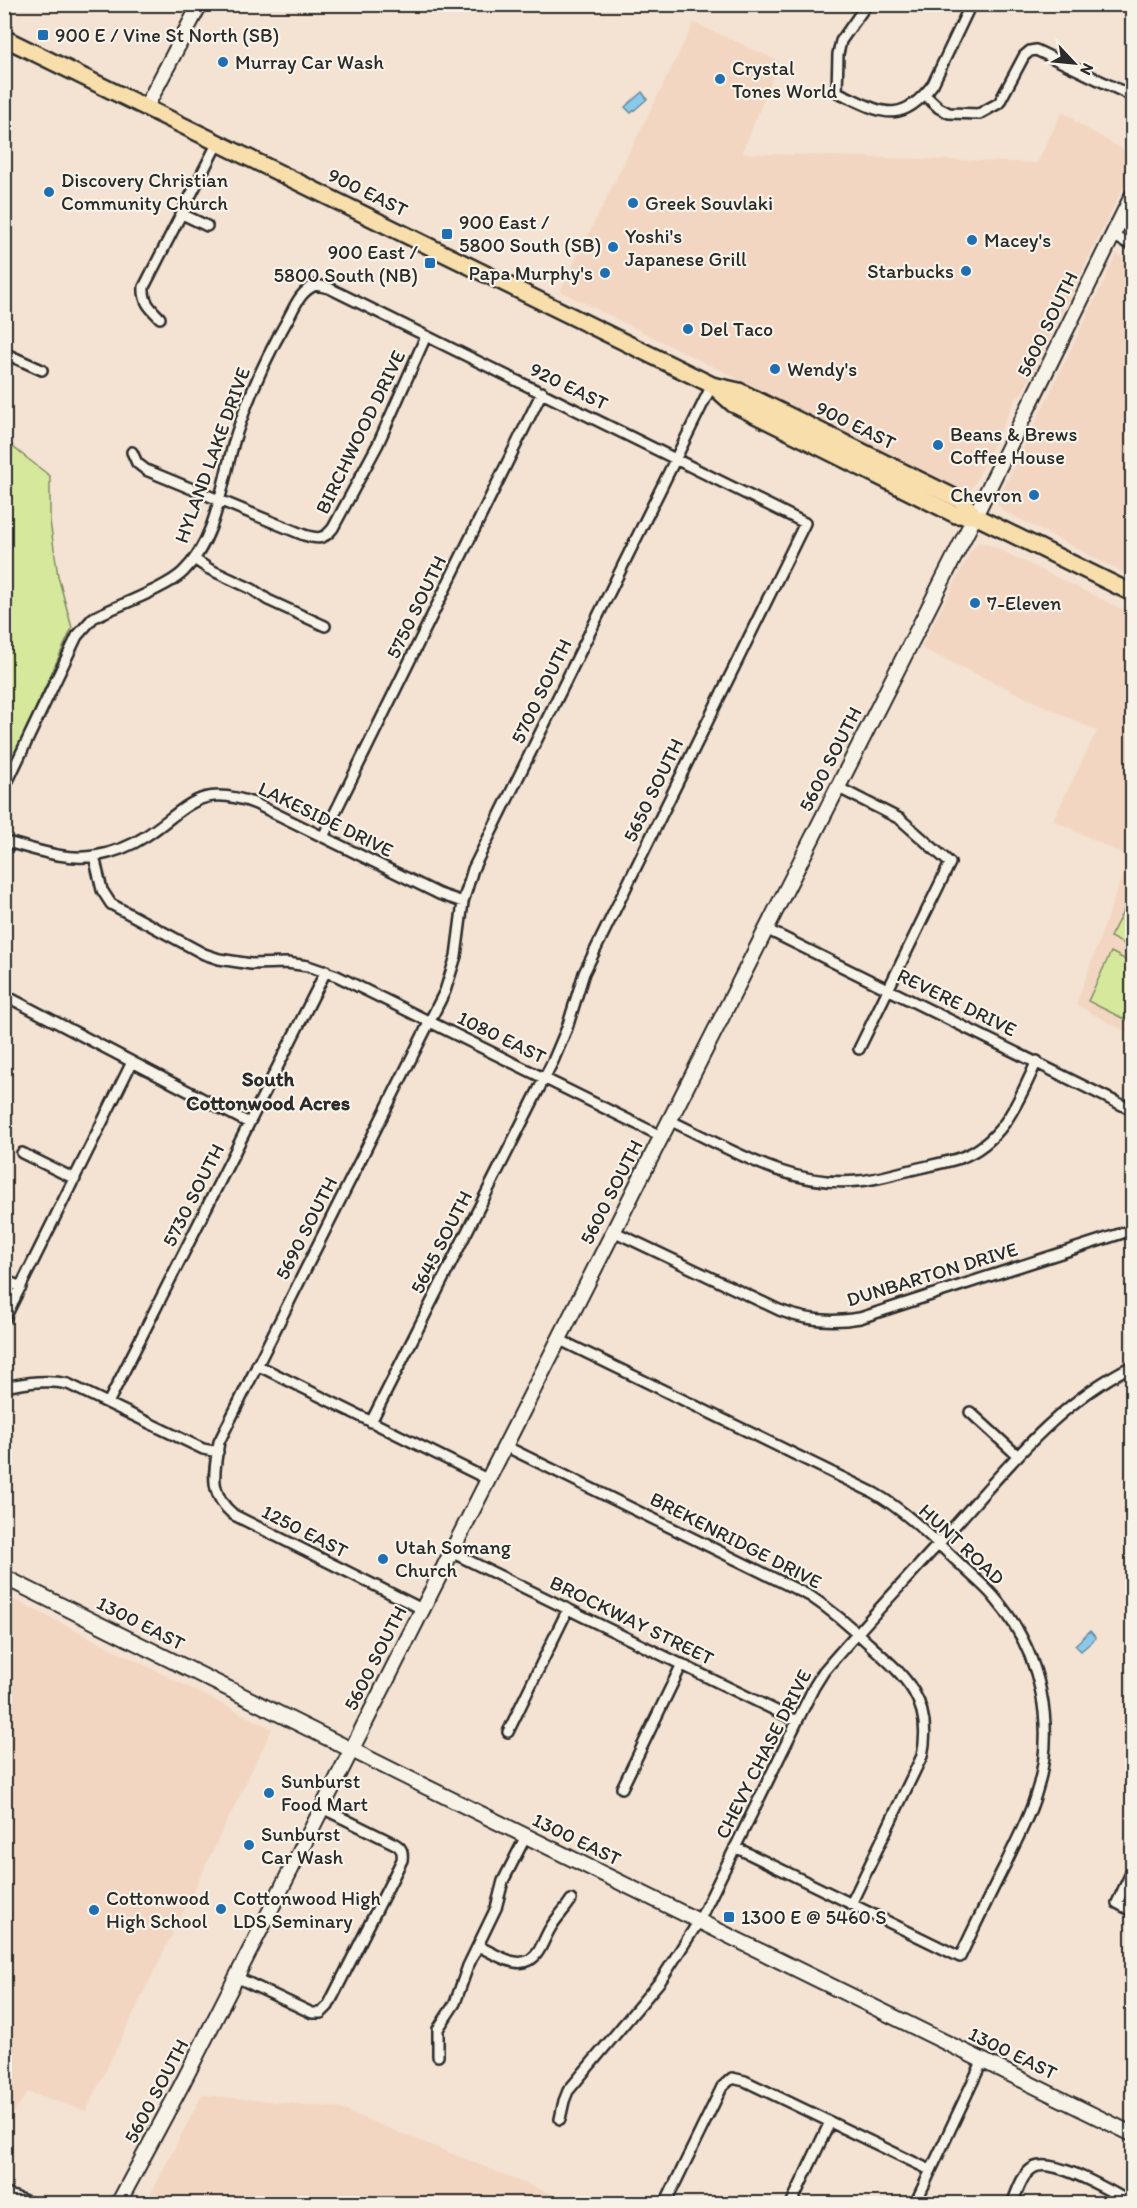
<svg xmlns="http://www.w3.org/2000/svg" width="1137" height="2208" font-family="Itim,sans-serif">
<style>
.built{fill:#f2d6c2}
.green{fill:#d5e89c;stroke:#808a64;stroke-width:1.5}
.water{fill:#8bc9ec;stroke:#658a9f;stroke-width:1.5}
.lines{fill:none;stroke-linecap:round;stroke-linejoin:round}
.street-casing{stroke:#2b2b2b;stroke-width:14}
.secondary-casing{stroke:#2b2b2b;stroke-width:18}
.primary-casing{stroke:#2b2b2b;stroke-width:20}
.street{stroke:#f7f3e8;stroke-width:9}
.secondary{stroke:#f7f3e8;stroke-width:14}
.primary{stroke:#f8deab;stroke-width:15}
.poi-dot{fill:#1f6fb2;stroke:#f7f3e8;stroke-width:2}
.labels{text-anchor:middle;stroke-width:4.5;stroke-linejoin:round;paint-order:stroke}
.poi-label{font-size:20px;fill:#2b2b2b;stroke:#f7f3e8;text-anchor:start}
.street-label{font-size:20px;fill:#2b2b2b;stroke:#f7f3e8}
.neighbourhood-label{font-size:21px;font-weight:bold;fill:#2b2b2b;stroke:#f7f3e8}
</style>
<rect width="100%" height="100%" fill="#f4e2d2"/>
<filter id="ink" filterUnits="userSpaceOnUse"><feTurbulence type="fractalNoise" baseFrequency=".0167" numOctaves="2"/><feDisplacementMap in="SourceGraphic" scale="12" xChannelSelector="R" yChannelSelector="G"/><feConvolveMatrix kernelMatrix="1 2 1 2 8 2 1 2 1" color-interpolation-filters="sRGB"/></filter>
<g filter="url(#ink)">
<!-- built -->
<path class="built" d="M694 23 779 61 742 153 1037 163 1062 112 1074 118V121L1132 155V169L1023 392 1015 400 974 485 970 489H960L560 291Z
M1117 254 1132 262V577L1004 511 998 505V500Z
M980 542 988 544 1132 614V1035L1076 1005 1129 857 1053 820 1097 731 921 648 972 549Z
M5 1595 272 1729 86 2111 28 2092 5 2125Z
M202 2095 339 2108 571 2202 570 2204 146 2203Z"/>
<!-- green -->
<path class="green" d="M5 441 50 476V521L58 576 72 628 5 775Z
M1125 908 1132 911V948L1110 937Z
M1111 952 1132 963V1023L1088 1001Z"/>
<!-- water -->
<path class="water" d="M642 92 647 99 631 113 625 107Z
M1090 1631 1096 1638 1081 1651 1075 1645Z"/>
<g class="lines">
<defs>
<path id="street" d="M867 4 841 41 838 54 837 92C878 110 899 129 933 84L971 4
M925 95 939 108 949 113 979 114 999 103 1024 56 1030 51 1036 50 1132 96
M182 214 207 226
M1113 236 1132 245
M160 318C150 308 143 302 144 287L218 142
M4 353 42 370
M132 452 137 463 146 470 304 535C317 539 324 540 333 528L378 444 426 336
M194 559 209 569 252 589 268 600 325 626
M837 787 900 819 950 863 859 1049
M4 789 77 636 93 618C116 606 167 588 183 572 219 537 222 477 237 432 250 393 267 355 288 319 295 306 301 290 316 285L329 288 805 523 584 973 567 1028 553 1061 371 1422
M323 837 542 392
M4 841C33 849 65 861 95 856 112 853 131 846 146 836 188 808 199 782 256 804L439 894 463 902
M94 856 102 890 111 904 204 954 219 959 251 964 287 963 308 966 337 976 661 1136
M766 929 1132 1110
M4 995 249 1123
M669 1120C729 1148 789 1188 858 1181 876 1180 893 1174 911 1170 927 1166 944 1163 960 1158 1004 1142 1019 1099 1037 1061
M22 1153 75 1179
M613 1231 779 1310C806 1321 832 1323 860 1318L1132 1230
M4 1280 21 1287
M4 1320 132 1062
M558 1339 874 1493C906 1511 934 1540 961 1565 972 1576 984 1585 994 1597 1041 1651 1058 1728 1035 1797 1028 1820 1016 1841 1006 1863 990 1894 975 1926 960 1957L735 1847
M257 1365 487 1479
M4 1387C26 1383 46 1379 68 1384L203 1449 218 1452
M108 1403 326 971
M970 1412 1018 1456
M505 1446 810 1596C831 1610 850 1626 868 1643 905 1676 934 1701 922 1756L851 1904
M451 1552 797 1721
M422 1609 234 1515C208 1494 214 1472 219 1442L445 991 456 956 463 902 473 869 712 385
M508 1732 568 1609
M622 1788 682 1664
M1132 1871 1117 1903 1132 1911
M478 1946C496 1954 523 1975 538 1952 543 1944 546 1935 551 1927 557 1917 565 1910 571 1900
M236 1977 312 2013H321L328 2006 402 1860C403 1852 402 1848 395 1844L322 1808
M438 2056V2029L455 2003 468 1966 496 1908 503 1881 526 1836
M560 2119 564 2101 568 2091 661 1980 699 1921 814 1687 824 1671C865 1623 908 1578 950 1531 1005 1470 1057 1403 1132 1366
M4 2193 34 2204
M665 2204 722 2087 732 2078 745 2081 930 2170
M791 2204 830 2122
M915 2204 983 2060
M1012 2204C1017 2192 1022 2174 1033 2168 1053 2156 1113 2193 1132 2203"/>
<path id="secondary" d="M146 107 200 4
M4 1577 408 1778 1132 2134
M118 2204 181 2086 312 1828 975 516 1132 196"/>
<path id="primary" d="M4 38 712 385 739 391 962 501 975 516
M713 386 733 404 956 515 975 516 1132 593"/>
</defs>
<!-- street casing -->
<use href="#street" class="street-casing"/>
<!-- secondary casing -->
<use href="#secondary" class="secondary-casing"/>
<!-- primary casing -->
<use href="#primary" class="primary-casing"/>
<!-- street -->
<use href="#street" class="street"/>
<!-- secondary -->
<use href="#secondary" class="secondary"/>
<!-- primary -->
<use href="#primary" class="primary"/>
</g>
</g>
<!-- markers -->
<g class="poi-dot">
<rect x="37" y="29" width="12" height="12" rx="3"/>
<circle cx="223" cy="62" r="6"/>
<circle cx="720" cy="79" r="6"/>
<circle cx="49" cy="192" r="6"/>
<circle cx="633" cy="203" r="6"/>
<rect x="441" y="228" width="12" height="12" rx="3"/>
<circle cx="972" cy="240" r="6"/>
<circle cx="613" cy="247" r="6"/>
<rect x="424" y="257" width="12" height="12" rx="3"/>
<circle cx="966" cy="271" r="6"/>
<circle cx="605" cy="273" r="6"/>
<circle cx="688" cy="329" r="6"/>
<circle cx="775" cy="369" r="6"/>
<circle cx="938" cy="445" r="6"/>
<circle cx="1034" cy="495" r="6"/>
<circle cx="975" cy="603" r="6"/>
<circle cx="383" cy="1559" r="6"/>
<circle cx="269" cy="1793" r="6"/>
<circle cx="249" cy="1845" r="6"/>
<circle cx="221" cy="1909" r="6"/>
<circle cx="94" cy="1910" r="6"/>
<rect x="723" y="1911" width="12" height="12" rx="3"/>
</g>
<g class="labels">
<!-- poi labels -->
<g class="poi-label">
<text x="55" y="42">900 E / Vine St North (SB)</text>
<text x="235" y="69">Murray Car Wash</text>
<text x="732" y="75">Crystal<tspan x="732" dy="23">Tones World</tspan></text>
<text x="61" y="187">Discovery Christian<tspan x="61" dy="23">Community Church</tspan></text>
<text x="645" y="210">Greek Souvlaki</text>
<text x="459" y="229">900 East /<tspan x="459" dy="23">5800 South (SB)</tspan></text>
<text x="625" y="243">Yoshi's<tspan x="625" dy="23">Japanese Grill</tspan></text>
<text x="984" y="247">Macey's</text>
<text x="418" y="259" text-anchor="end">900 East /<tspan x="418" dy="23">5800 South (NB)</tspan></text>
<text x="954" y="278" text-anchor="end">Starbucks</text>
<text x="593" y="280" text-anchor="end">Papa Murphy's</text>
<text x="700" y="336">Del Taco</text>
<text x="787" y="376">Wendy's</text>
<text x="950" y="441">Beans &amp; Brews<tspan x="950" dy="23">Coffee House</tspan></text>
<text x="1022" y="502" text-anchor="end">Chevron</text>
<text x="987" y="610">7-Eleven</text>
<text x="395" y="1554">Utah Somang<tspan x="395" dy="23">Church</tspan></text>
<text x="281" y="1788">Sunburst<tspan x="281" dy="23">Food Mart</tspan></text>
<text x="261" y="1841">Sunburst<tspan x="261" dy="23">Car Wash</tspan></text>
<text x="106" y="1905">Cottonwood<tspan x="106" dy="23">High School</tspan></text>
<text x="233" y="1905">Cottonwood High<tspan x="233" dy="23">LDS Seminary</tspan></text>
<text x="741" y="1924">1300 E @ 5460 S</text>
</g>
<!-- street labels -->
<g class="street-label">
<text transform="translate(368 192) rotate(26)" y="7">900 EAST</text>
<text transform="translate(1047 324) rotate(-64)" y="7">5600 SOUTH</text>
<text transform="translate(569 386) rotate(26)" y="7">920 EAST</text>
<text transform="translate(856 425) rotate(26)" y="7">900 EAST</text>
<text transform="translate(360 432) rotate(-64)" y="7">BIRCHWOOD DRIVE</text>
<text transform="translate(212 455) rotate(-70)" y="7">HYLAND LAKE DRIVE</text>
<text transform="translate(416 607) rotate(-64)" y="7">5750 SOUTH</text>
<text transform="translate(541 691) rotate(-64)" y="7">5700 SOUTH</text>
<text transform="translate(830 759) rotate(-63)" y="7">5600 SOUTH</text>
<text transform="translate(653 790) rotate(-64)" y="7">5650 SOUTH</text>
<text transform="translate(326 819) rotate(26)" y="7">LAKESIDE DRIVE</text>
<text transform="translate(957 1002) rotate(26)" y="7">REVERE DRIVE</text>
<text transform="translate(502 1037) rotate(26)" y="7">1080 EAST</text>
<text transform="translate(611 1192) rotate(-63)" y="7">5600 SOUTH</text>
<text transform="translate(193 1195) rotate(-63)" y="7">5730 SOUTH</text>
<text transform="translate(306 1228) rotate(-63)" y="7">5690 SOUTH</text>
<text transform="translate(441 1242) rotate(-63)" y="7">5645 SOUTH</text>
<text transform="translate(932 1274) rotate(-17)" y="7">DUNBARTON DRIVE</text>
<text transform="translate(305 1531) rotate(27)" y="7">1250 EAST</text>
<text transform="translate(736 1540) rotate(27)" y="7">BREKENRIDGE DRIVE</text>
<text transform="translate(962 1544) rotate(43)" y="7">HUNT ROAD</text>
<text transform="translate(632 1620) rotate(26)" y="7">BROCKWAY STREET</text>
<text transform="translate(141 1623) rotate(27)" y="7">1300 EAST</text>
<text transform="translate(375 1658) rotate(-63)" y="7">5600 SOUTH</text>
<text transform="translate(763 1754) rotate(-63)" y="7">CHEVY CHASE DRIVE</text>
<text transform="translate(577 1839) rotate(26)" y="7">1300 EAST</text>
<text transform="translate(1013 2053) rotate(26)" y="7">1300 EAST</text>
<text transform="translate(156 2091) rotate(-62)" y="7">5600 SOUTH</text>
</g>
<!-- neighbourhood labels -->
<g class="neighbourhood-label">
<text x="268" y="1086">South<tspan x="268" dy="24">Cottonwood Acres</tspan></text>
</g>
</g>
<!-- margin -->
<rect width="1137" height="2208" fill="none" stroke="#f7f3e8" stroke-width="24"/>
<rect x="12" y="12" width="1113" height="2184" fill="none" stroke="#2b2b2b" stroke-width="2" filter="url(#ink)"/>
<!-- north arrow -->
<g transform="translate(1074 63) rotate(116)" stroke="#f7f3e8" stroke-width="4.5" paint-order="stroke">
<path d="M0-4.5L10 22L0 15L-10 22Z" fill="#2b2b2b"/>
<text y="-9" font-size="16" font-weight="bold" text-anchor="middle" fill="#2b2b2b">N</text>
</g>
</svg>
